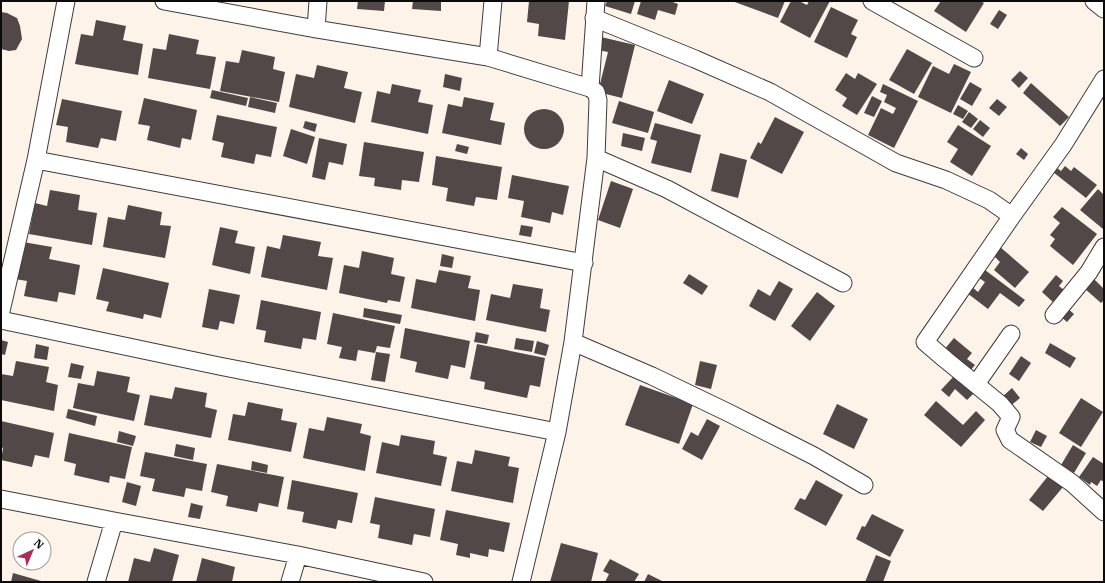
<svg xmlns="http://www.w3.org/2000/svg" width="1105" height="583" font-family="'IBM Plex Serif',serif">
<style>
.building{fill:#524847}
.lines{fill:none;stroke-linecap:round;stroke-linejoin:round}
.minor-casing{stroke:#3d3d3d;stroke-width:19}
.minor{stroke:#fff;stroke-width:17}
</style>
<rect width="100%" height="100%" fill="#fef3e8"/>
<!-- building -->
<path class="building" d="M358 1H385L384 11 357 9Z
M413 1H441V11L412 9Z
M529 1H569L565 40 538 36 539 24 527 22Z
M607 1H635L631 14 605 6Z
M641 1H670L678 4 675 15 658 10 655 20 637 14Z
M732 1H785L778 18Z
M791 1H799L807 5 809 1H830L810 38 780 22Z
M941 1H980L984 3 966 32 934 11Z
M831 7 858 20 851 34 857 37 847 58 814 42Z
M999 10 1007 15 998 29 990 24Z
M1 12 7 13 17 18 20 26 22 39 16 50 9 51 1 49Z
M96 20 126 26 123 40 143 44 138 75 75 64 81 34 93 36Z
M169 34 199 40 196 54 216 57 210 89 148 78 153 48 166 50Z
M601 37 635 45 622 98 598 92 608 52 598 50Z
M907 49 932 63 914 94 889 80Z
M242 50 275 57 273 69 285 72 279 102 220 91 226 61 239 63Z
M954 64 971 72 951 113 918 97 933 66 949 74Z
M317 65 348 72 344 88 362 92 355 123 289 107 296 74 314 78Z
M1020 71 1028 78 1019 88 1011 80Z
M846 73 855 79 858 73 877 84 857 115 842 106 847 98 835 90Z
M445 74 462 78 460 91 443 87Z
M669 80 704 94 692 124 657 111Z
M970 82 982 89 972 106 960 99Z
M1031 83 1069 117 1060 126 1023 93Z
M392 84 421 90 418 102 433 105 428 134 371 122 377 91 390 94Z
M883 84 918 101 894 148 868 135 881 108 893 114 896 108 884 102 887 95 880 92Z
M212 90 248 98 246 106 210 98Z
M872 96 882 101 874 117 864 113Z
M250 97 277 103 275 113 248 107Z
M464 97 494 103 490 120 505 123 501 145 442 133 448 104 462 107Z
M144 98 197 110 191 140 182 138 180 148 147 140 150 126 138 124Z
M62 99 122 111 116 141 101 138 98 148 66 142 68 127 56 125Z
M997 99 1007 107 999 116 989 108Z
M619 101 654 112 648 133 612 123Z
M958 105 968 111 963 119 953 114Z
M524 129a20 20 0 1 1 40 0a20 20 0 1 1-40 0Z
M969 112 978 119 971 128 962 122Z
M217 115 277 127 271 157 256 154 254 164 221 157 224 143 212 140Z
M775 117 804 132 782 174 750 158 758 142 761 144Z
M980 120 990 128 983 137 973 129Z
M305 121 317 124 315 132 303 128Z
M655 123 701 135 691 173 651 163 657 141 650 139Z
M958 125 991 146 972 176 950 162 958 149 947 142Z
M291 129 315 137 307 164 283 156Z
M623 133 645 138 642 151 621 146Z
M319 138 347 144 343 165 329 162 325 180 312 177Z
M364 142 424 152 419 182 402 180 401 190 374 186 375 178 359 176Z
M457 144 469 147 467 154 455 151Z
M1021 148 1028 154 1024 160 1016 154Z
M720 153 747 160 738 198 711 191Z
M436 156 502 167 497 200 476 197 474 206 446 201 448 188 432 185Z
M1065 166 1071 171 1074 167 1097 185 1086 198 1053 172 1057 168 1061 171Z
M512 175 569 186 563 215 552 212 550 223 521 217 524 201 508 198Z
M611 181 633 189 620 228 598 220Z
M1098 189 1104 195V228L1103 229 1080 210Z
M50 190 80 195 78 210 97 213 92 245 29 234 35 203 47 206Z
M128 205 162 212 160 225 171 226 165 258 103 247 108 217 125 220Z
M1062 207 1097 234 1073 265 1050 246 1055 239 1050 235 1060 223 1053 217Z
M521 225 533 227 531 237 519 235Z
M220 227 238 231 235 243 255 247 250 274 212 265Z
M283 235 321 242 318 256 333 258 327 290 261 277 267 246 280 249Z
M23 242 52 247 49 259 80 265 75 295 59 292 57 302 24 296 27 281 15 279Z
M999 246 1029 272 1015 288 994 270 1000 262 992 254Z
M362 251 394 258 391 274 405 277 400 302 388 300 387 303 339 293 344 265 359 268Z
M442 254 454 257 452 268 440 266Z
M103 268 169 283 161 318 144 314 143 319 106 311 109 302 96 299Z
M439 270 471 276 468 288 480 290 475 321 411 308 416 279 436 283Z
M985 270 1025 300 1019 307 1000 293 988 309 967 293 972 287 978 292 985 282 979 278Z
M689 274 708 286 702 295 683 283Z
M1056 275 1063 281 1059 286 1064 290 1054 303 1042 292Z
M1093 278 1104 289V300L1101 303 1084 288Z
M779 281 793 289 775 321 749 306 758 289 770 296Z
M513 284 543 289 540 308 550 310 546 332 486 320 491 294 510 298Z
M209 289 240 295 234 324 220 321 218 330 202 327Z
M817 292 835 306 810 341 791 326Z
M261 300 321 312 316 340 303 338 301 349 264 342 266 331 256 329Z
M364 308 402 315 400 324 363 317Z
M1067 308 1074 314 1067 322 1060 316Z
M333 313 395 326 390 348 377 346 375 353 358 350 356 361 339 358 342 347 327 344Z
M405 328 470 341 465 368 451 365 448 379 415 372 417 362 400 358Z
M476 332 489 335 487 344 474 342Z
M516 338 534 341 532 352 514 349Z
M954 338 972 353 967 359 975 365 969 372 943 351Z
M1 340 8 342 5 355 1 354Z
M537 341 549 345 546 356 534 353Z
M1050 343 1076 358 1070 368 1045 353Z
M36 344 49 347 47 360 34 358Z
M477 344 545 358 540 387 530 385 527 398 484 389 485 382 470 379Z
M376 352 390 354 385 382 371 380Z
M1021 356 1031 363 1019 381 1009 374Z
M16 361 49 367 46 382 58 385 54 411 1 400V374L13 376Z
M700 361 717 365 711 389 695 385Z
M71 363 84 366 81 379 68 377Z
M97 371 130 377 127 392 140 395 134 421 73 408 78 383 94 386Z
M954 376 974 393 967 400 955 389 949 397 941 390Z
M640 385 693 404 679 444 625 425Z
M175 387 207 393 205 407 217 410 211 438 144 425 150 395 172 399Z
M1012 388 1020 398 1009 407 1001 398Z
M1081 398 1103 412 1081 447 1059 433Z
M936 401 963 425 976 411 985 420 961 447 924 415Z
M248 402 283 409 281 420 297 423 291 452 228 440 233 414 245 416Z
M837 404 868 419 854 449 823 434Z
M68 409 97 416 95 426 66 418Z
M327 417 362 424 360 433 371 436 365 471 303 458 309 428 324 431Z
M707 419 720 426 702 460 682 449 691 432 698 436Z
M1 421 54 433 49 458 35 455 32 467 1 460 3 448 1 447Z
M1036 430 1047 436 1041 447 1030 442Z
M119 431 136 436 133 446 117 442Z
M69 433 132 447 125 479 110 476 109 483 74 475 76 464 64 461Z
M401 435 435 441 433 454 447 457 441 486 376 473 382 442 399 446Z
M176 444 195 448 193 460 174 456Z
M1073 445 1086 453 1074 473 1061 465Z
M475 450 510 457 508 466 519 468 513 503 451 491 457 461 472 464Z
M145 452 207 464 202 491 186 488 184 497 152 491 155 479 140 476Z
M1093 457 1104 464V482L1101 480 1097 486 1091 482 1090 485 1079 477Z
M252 461 268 465 267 473 251 470Z
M217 464 284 477 278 507 259 503 257 512 226 506 228 496 211 492Z
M1048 476 1063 487 1043 511 1029 500Z
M292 480 358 493 352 523 338 520 336 529 302 522 304 512 287 509Z
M816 480 843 495 826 526 794 509 800 498 805 500Z
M127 482 141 486 136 506 122 502Z
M375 497 435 509 430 537 414 534 412 545 378 538 380 525 370 523Z
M191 503 203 506 200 519 188 517Z
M446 510 510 523 504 552 489 549 488 557 470 553V558L456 555 458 544 440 540Z
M872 514 904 530 890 557 856 539 862 526 865 527Z
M561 543 598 553 591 582H550Z
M154 548 179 555 172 582H128L134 558 150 562Z
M876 555 891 561 883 582H865Z
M202 558 235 567 232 582H196Z
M610 559 639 574 634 582H605L609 574 603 571Z
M13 573 41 581V582H11Z
M648 574 664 582H644Z"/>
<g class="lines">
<defs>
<path id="minor" d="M164 1 316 29 488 57 590 88 596 92 598 100 596 158 573 342 557 432 521 582
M872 1 974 58
M1094 1 1104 9
M594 18 695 59 770 92 896 163 946 180 989 200 1012 216
M316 29 318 1
M488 57 493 1
M1104 79 1063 145 1012 216 925 342 946 360 1000 404 1011 417 1005 430 1010 440 1072 483 1104 512
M590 88 596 1
M596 158 667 189 843 283
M36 160 584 263
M1 311 36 160 66 1
M1054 315 1089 272 1104 247
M1 320 219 366 557 432
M573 342 652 376 729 413 814 456 864 485
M976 384 1011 334
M1 499 114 521 298 555 424 582
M96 582 114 521
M290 582 298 555"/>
</defs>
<!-- minor casing -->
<use href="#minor" class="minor-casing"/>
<!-- minor -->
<use href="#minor" class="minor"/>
</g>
<!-- border -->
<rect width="1105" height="583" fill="none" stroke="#0a0a0a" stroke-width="4"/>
<!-- north arrow -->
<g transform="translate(32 551) rotate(44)"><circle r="19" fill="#ffffff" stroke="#9d9d9d"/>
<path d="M0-3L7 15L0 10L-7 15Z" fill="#b12b58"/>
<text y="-6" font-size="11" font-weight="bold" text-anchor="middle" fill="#0a0a0a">N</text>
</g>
</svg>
